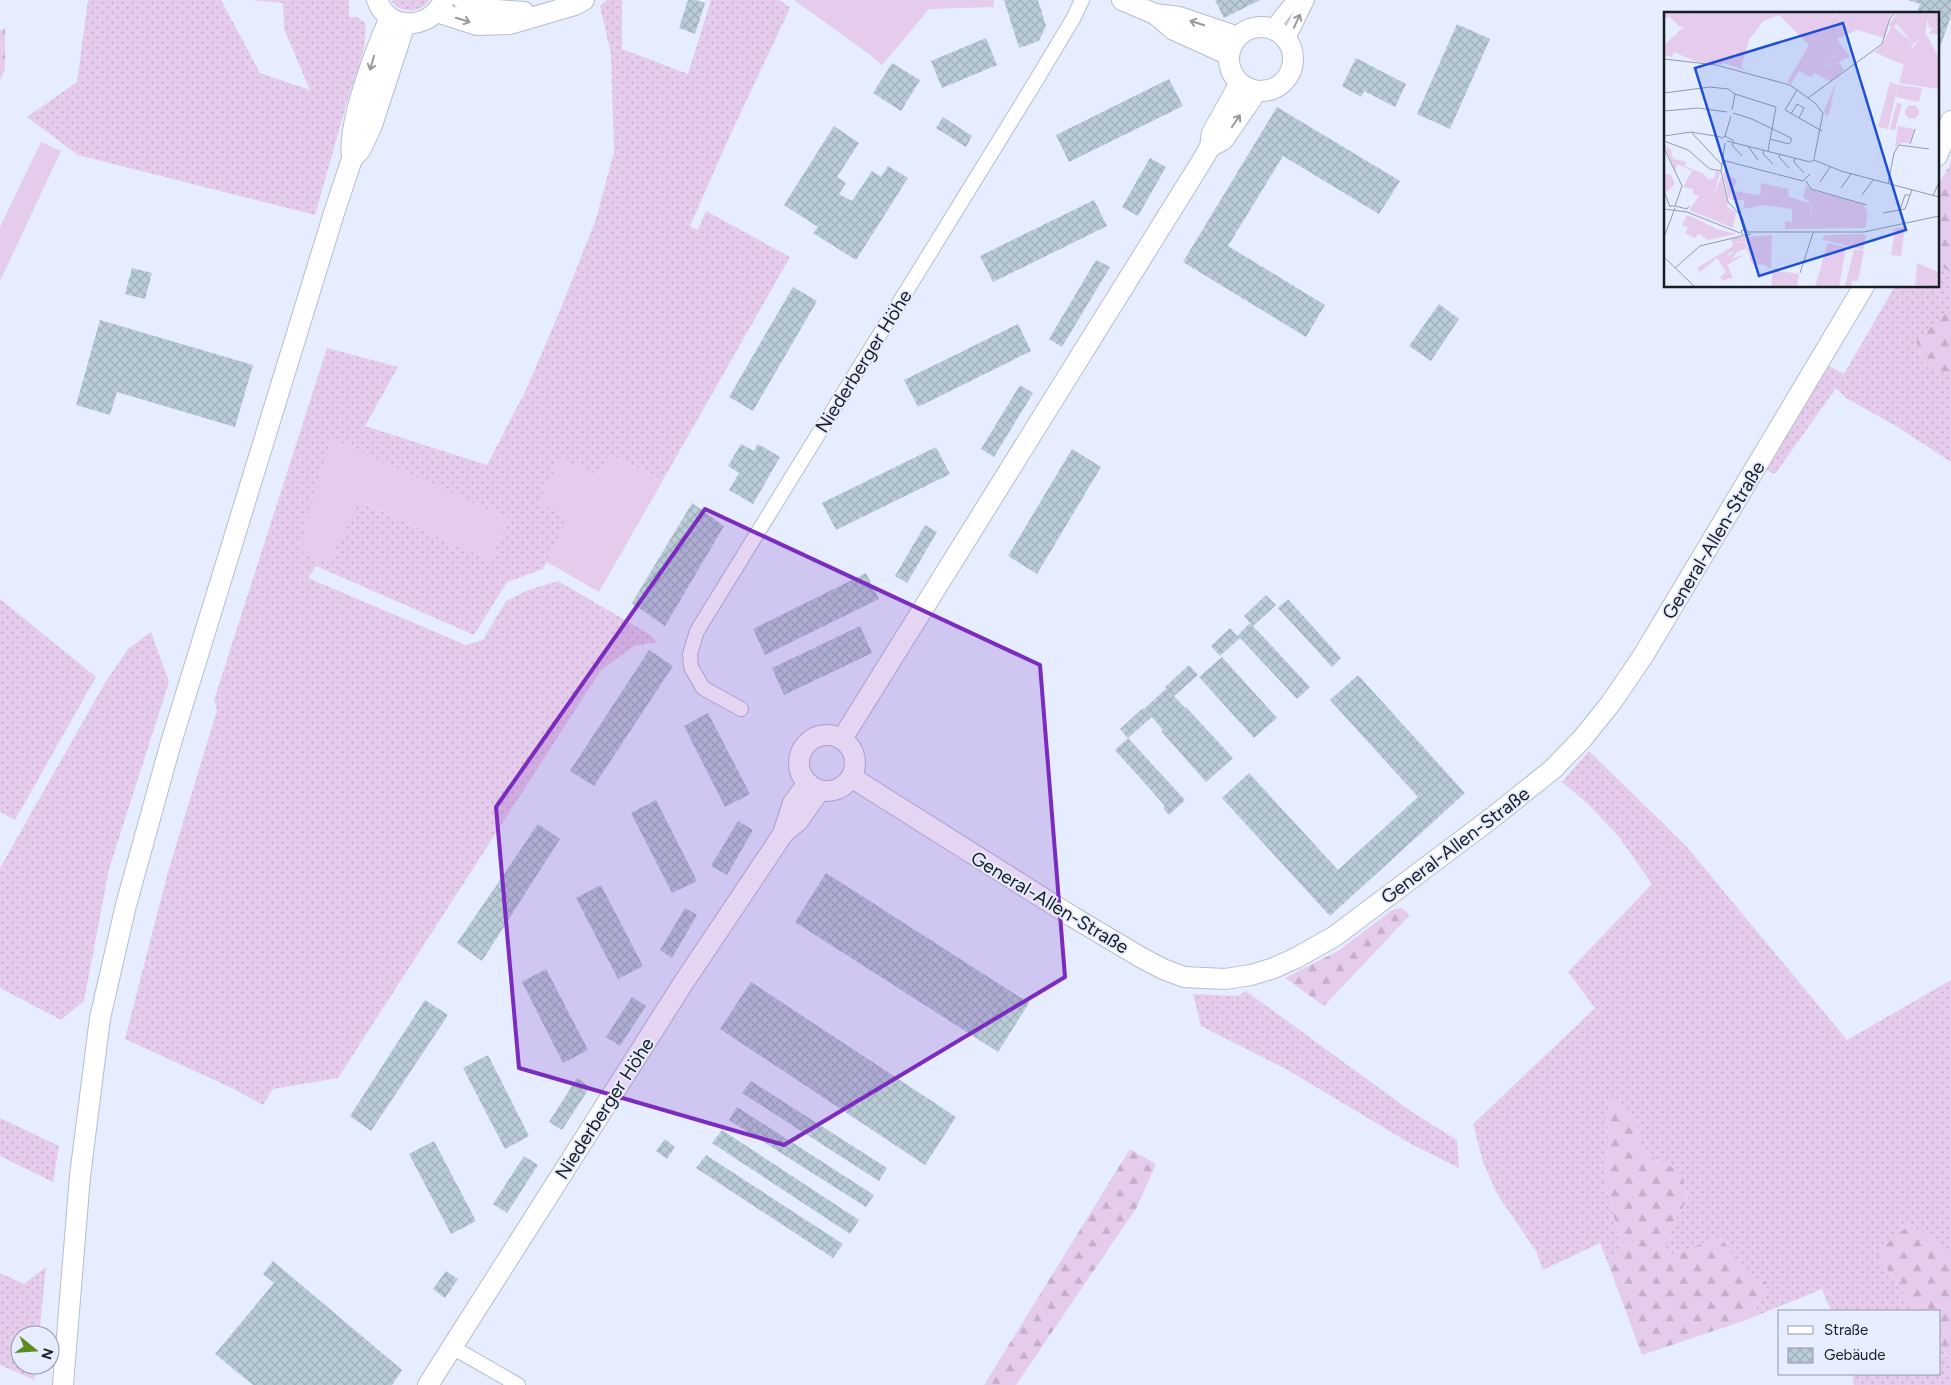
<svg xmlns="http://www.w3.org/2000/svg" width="1951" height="1385" font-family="Figtree,sans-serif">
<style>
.grass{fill:url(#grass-dots);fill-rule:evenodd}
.forest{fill:url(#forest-firs)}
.garden{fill:#e5cbec}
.building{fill:url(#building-cross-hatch)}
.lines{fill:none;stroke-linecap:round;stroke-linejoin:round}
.street-casing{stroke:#b5bdce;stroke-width:16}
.secondary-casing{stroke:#b5bdce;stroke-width:22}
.street{stroke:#fff;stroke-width:14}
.secondary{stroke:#fff;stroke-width:20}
.oneway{stroke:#98999c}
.marked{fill:#7b2cbf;fill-opacity:0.2;stroke:#7b2cbf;stroke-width:4;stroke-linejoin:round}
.labels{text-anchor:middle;stroke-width:4;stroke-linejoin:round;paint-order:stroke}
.street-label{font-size:19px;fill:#1a1d23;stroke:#e5edff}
.inset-road{fill:none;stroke:#949aa7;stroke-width:1}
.view{fill:#1d4ed8;fill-opacity:0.15;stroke:#1d4ed8;stroke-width:2.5}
.inset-edge{fill:none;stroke:#1a1d23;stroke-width:2.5}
</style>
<defs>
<pattern id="grass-dots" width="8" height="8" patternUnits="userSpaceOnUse" patternTransform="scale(1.25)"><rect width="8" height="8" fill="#e5cbec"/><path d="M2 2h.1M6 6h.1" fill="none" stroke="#c4aeca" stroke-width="1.8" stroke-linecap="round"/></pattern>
<pattern id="forest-firs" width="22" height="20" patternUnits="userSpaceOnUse" patternTransform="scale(1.25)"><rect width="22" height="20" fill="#e5cbec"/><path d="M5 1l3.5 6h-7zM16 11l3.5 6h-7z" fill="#c4aeca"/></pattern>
<pattern id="building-cross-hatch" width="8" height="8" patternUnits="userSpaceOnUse" patternTransform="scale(1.25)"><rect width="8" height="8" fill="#baccd8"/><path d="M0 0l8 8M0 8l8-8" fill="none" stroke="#9fafb9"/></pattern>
</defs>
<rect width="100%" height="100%" fill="#e5edff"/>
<!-- grass -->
<path class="grass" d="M88 0H221L260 73 310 90 284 29 283 3 250 0H349V17H357L365 23C368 50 354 77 347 102 336 140 326 177 315 215L78 155 27 117 77 82Z
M391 0H429C420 14 400 14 391 0Z
M607 0H622V49L688 74 711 0H779L790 8 727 142 690 226 698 230 706 211 790 257 663 480 609 455 600 476 538 502 570 519 543 569 507 582 474 635 316 566 308 578 466 645 483 640 506 601 528 590 558 581 649 634 657 642 634 646 601 670 338 1078 273 1089 263 1105 234 1089 125 1039 168 872 217 710 214 700 327 348 398 367 365 426 487 465 526 390 561 308 596 219 614 152 611 54 600 6ZM331 439 509 519 490 560 358 501Z
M1937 263 1951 273V308L1916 341 1924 366 1951 374V462L1896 426 1846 398 1836 388 1775 474 1766 470 1829 366 1844 374 1895 286H1937Z
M0 599 96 677 15 820 0 812Z
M151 632 169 682 109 869 84 1001 61 1020 0 988V868L106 681 128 649Z
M1589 751 1687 847 1847 1040 1951 980V1253L1910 1224 1876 1253 1916 1311H1831L1822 1289 1749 1319 1762 1298 1750 1276 1720 1237 1662 1258 1676 1219 1688 1198 1682 1174 1638 1149 1637 1122 1607 1112 1608 1145 1605 1182 1623 1251 1609 1266 1600 1243 1543 1270 1536 1251 1497 1194 1483 1162 1473 1124 1595 1008 1568 972 1652 884 1619 837 1587 803 1562 782Z
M1246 991 1412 1112 1457 1140 1459 1168 1411 1144 1286 1069 1201 1026 1193 994 1238 996Z
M0 1118 59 1146 53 1182 0 1156Z
M46 1267 39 1335H20V1365H36L35 1380 0 1365V1273L24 1284Z
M1940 1346 1951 1362V1385H1854L1852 1374H1940Z"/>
<!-- forest -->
<path class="forest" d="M5 28V69L0 80V31Z
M1951 160V273L1937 263V186L1949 167Z
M1951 308V374L1924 366 1916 341Z
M1402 908 1410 915 1324 1006 1285 978 1338 951 1392 910Z
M1612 1095 1637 1122 1638 1149 1682 1173 1688 1198 1676 1219 1662 1258 1720 1237 1750 1276 1767 1282 1762 1298 1749 1319 1642 1355 1609 1266 1623 1251 1605 1182 1608 1145 1607 1112Z
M1130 1149 1156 1164 1137 1207 1016 1385H984Z
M1910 1224 1951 1253V1362L1940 1346V1311H1916L1876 1253Z"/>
<!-- garden -->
<path class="garden" d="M794 0H994V7L929 9 882 65 869 54Z
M41 142 61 151 0 281V227Z
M331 438 509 519 490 560 359 501 329 563 298 551Z
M608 455 663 480 599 592 547 562 570 519 538 502 561 458 600 476Z"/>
<!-- building -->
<path class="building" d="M688 0H696L705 3 695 34 679 28Z
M1004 0H1038L1046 26 1039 41 1019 48Z
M1215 0H1260L1224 18Z
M1908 0H1951V16L1938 53 1937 14H1917L1920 4Z
M1457 24 1490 39 1450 129 1417 114Z
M986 38 997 65 942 88 931 61Z
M1356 58 1406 84 1395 107 1364 91 1361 97 1342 86Z
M892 63 920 80 901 111 873 93Z
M1169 79 1183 106 1069 162 1056 135Z
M1277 107 1400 181 1379 214 1283 156 1228 246 1325 305 1306 337 1183 262Z
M943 117 972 136 966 147 936 128Z
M834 126 859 143 837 177 846 183 839 194 852 201 872 171 881 177 888 166 908 178 856 260 813 233 818 227 784 205Z
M1150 158 1166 167 1138 216 1122 207Z
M1094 200 1107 226 993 282 980 256Z
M1096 260 1110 267 1062 347 1049 339Z
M132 268 152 273 145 299 125 294Z
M793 287 817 301 753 411 729 397Z
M1439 304 1459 319 1431 361 1409 346Z
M100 320 253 365 235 427 117 392 110 415 76 405Z
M1018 324 1031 351 918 407 904 380Z
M1020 385 1033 393 994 457 981 449Z
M741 444 754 451 758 444 780 457 753 504 729 490 739 473 728 466Z
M936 447 950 474 836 530 822 503Z
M1072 449 1101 467 1037 574 1008 556Z
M692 503 724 526 665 626 632 603Z
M925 525 937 532 907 583 895 576Z
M866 573 879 599 765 655 753 629Z
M1266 595 1276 605 1253 626 1310 687 1297 699 1240 638 1220 656 1211 646 1230 628 1237 636 1250 623 1244 616Z
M1288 599 1341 658 1332 667 1278 608Z
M860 626 872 653 784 695 772 668Z
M649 650 673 666 594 786 570 771Z
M1222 657 1277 718 1254 738 1199 677Z
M1189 665 1198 675 1174 696 1185 708 1186 707 1233 758 1206 782 1161 731 1163 730 1152 717 1128 738 1120 729 1143 708 1144 709 1167 688 1165 687Z
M1358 675 1465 793 1330 916 1222 798 1249 773 1338 870 1418 797 1330 700Z
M708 713 750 794 725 807 684 726Z
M1128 738 1185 800 1169 815 1163 808 1165 806 1115 750Z
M656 800 697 881 672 893 631 813Z
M738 821 753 830 727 875 711 866Z
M538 824 560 839 482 961 457 943Z
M826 873 1029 1003 998 1052 795 922Z
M601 885 643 966 618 979 576 898Z
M685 908 697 915 672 958 660 950Z
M546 969 588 1050 563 1063 522 982Z
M751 982 956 1117 925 1165 720 1029Z
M632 997 646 1006 620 1046 606 1037Z
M425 1000 448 1015 371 1131 350 1116Z
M488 1055 529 1136 505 1149 463 1068Z
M577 1078 590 1087 562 1130 549 1122Z
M751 1081 887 1168 879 1181 742 1093Z
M737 1107 874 1195 866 1207 729 1120Z
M722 1130 859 1220 850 1234 712 1143Z
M665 1139 675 1147 667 1159 656 1151Z
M434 1141 476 1221 451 1234 409 1154Z
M706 1155 843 1244 833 1258 696 1168Z
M524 1156 538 1165 507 1213 493 1204Z
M273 1261 402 1370 392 1385H253L215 1354 274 1283 263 1274Z
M446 1271 458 1279 445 1298 433 1289Z"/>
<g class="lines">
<defs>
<path id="street" d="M1271 29 1294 0
M1287 41 1307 0
M741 709 703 688 691 667 690 654 697 631 1034 84 1073 19 1082 0
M452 1347 518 1385"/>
<path id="secondary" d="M377 0C388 32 431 30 444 0
M463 0 482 9 524 12
M1122 0 1155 14 1179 17 1238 37
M437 12 477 25 510 24 575 5 584 0
M1155 14 1174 30 1229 55
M1229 59a32 32 0 1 1 64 0a32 32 0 1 1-64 0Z
M1210 147 1223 140 1257 91
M1937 156 1951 121
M352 157C347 125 376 48 390 18
M799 763a28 28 0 1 1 56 0a28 28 0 1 1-56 0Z
M842 739 1200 164 1210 147 1212 133 1240 83
M851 777 1073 917 1142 958 1163 969 1184 977 1225 979 1251 975 1274 968 1296 958 1335 936 1493 817 1553 769 1582 739 1611 703 1643 656 1864 286
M786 831 798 821 820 790
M63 1385 80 1176 100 1018 126 905 170 746 334 213 352 159 361 149 372 125 405 24
M428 1385 684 982 783 834 793 803 808 783"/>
</defs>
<!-- street casing -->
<use href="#street" class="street-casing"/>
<!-- secondary casing -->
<use href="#secondary" class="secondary-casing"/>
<!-- street -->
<use href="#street" class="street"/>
<!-- secondary -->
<use href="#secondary" class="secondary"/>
</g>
<!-- one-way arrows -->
<defs><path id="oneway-shaft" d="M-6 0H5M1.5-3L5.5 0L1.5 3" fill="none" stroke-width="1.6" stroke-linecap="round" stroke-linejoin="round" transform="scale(1.25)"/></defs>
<g class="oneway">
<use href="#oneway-shaft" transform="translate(463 20) rotate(17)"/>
<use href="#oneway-shaft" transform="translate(1297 21) rotate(-65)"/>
<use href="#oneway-shaft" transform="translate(1197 23) rotate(-162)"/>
<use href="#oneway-shaft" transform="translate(372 63) rotate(106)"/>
<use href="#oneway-shaft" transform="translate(1236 121) rotate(-56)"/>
</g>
<!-- marked area -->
<path class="marked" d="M705 509 1040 665 1065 977 784 1145 519 1068 496 807Z"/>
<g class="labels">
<!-- street labels -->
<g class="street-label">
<text transform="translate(863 361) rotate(-58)" y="7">Niederberger Höhe</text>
<text transform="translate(1713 540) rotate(-59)" y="7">General-Allen-Straße</text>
<text transform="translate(1455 845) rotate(-37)" y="7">General-Allen-Straße</text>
<text transform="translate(1050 902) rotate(31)" y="7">General-Allen-Straße</text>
<text transform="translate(604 1108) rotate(-57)" y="7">Niederberger Höhe</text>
</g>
</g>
<!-- overview -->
<g transform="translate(1664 12)">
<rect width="275" height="275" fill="#e5edff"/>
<path d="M25 0H41L37 22 33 20 27 37 34 42 33 50 10 40 8 45 0 43V33L21 14 26 5ZM84 0H173L168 6 187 0H231L225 5 221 26 193 18 173 27 178 34 171 40 175 46 168 45 161 56 175 50 180 58 167 70 151 61 147 65 135 59 127 72 123 70 145 33 115 3 99 9 85 28 77 55 87 60 59 51 62 44 71 47V23L75 9ZM233 0H275V22H265L269 15 265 16 264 6 261 20 274 44 275 77 235 71 240 53 210 40 218 33 228 13 247 31 244 42 237 44 243 46 252 41 248 38 256 26 250 32 234 13H225ZM172 70 165 102 162 104 160 99ZM226 70 234 73 224 117 214 115ZM233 91 238 92 231 118 226 117ZM241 100a7 7 0 1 1 14 0a7 7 0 1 1-14 0ZM234 114 250 117 245 131H237L231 135ZM97 171 125 177 124 184 147 192 146 212 148 193 139 185 142 173 147 178 199 192 204 200 201 216 121 217V209L128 210V197L99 193 73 198 80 196V188H67L70 179 96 183ZM35 208 53 217 72 222 44 228 30 218ZM241 215 237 244 227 243 231 219 228 217ZM199 222 202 224 199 238 157 227 162 223ZM108 223 107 257 101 253 88 252 83 236 73 240 68 247 63 246 77 234 85 235 82 230H68L67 226ZM164 231 182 235 175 275H151ZM190 237 200 239 194 269H188L187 275H181Z" fill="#e5cbec"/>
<path d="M0 0H25L27 14 16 15 6 5 0 6ZM41 0H84L75 9 69 49 62 44 58 53 33 50 34 42 27 37 33 19 37 22 34 13 39 10ZM173 0H187L167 23 163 20ZM228 11 249 31 248 38 253 41 246 46 237 44 244 42 247 31 231 14 225 16ZM174 34H178L186 45 159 56 165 46H174L171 40ZM0 132 7 138 9 147 19 149 23 151 20 154 38 161 45 168 51 165V160H56L49 187 72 200 69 216 25 198 35 184 29 182V177L19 175 28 159 14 152 11 159ZM23 203 35 208 30 218 36 220 31 226 21 221 24 216 18 213ZM68 230 82 231 83 234 64 242 66 247 80 243 63 253 69 266 58 268 56 265 62 260 53 246 36 260 33 256 69 234Z" fill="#e5cbec"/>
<path d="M0 156V161L7 163 11 172 0 182Z" fill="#e5cbec"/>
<path d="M234 73 258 76 255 90 232 85ZM63 158 66 164 73 168 65 188 59 161ZM57 165 64 193 62 197 49 187ZM134 192 139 193 137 209 144 210V214H131ZM253 251 274 260 273 275 251 273ZM109 258 135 262 133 275H107Z" fill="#e5cbec"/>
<path class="inset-road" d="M0 47 52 53 126 73 151 91 159 101 150 147M133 78 121 98 158 119M0 81 46 75 64 77 71 82 68 98M71 82 112 95 104 139M144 86 218 32 226 6 232 0M0 99 34 96 63 100M69 101 88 107 127 126V130L125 132 106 127M127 102 133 92 140 96 135 106M28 121 58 153M0 124 27 120 57 125M61 124 67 104M57 127 61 124 70 129M0 129 24 138 46 157 57 159M63 129 146 150 150 148 177 159 275 185M70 130 68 133 78 144M61 131 57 159 64 190 78 205 82 217M246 132 251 117M84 134 94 148M0 136 18 174 11 194H6M100 138 99 142 109 152M116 142 115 145 125 156M131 146 130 150 140 161M58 148 139 169 146 162M142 169 147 177 203 193M156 170 166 155M224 172 230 141 235 133 265 137M177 176 187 162M0 179 6 195M198 183 209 168M269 184 275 170M11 194 23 197 25 194M0 197 23 200 76 221M236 198 241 183H246M219 201 241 197 248 178M84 220H200L275 204M84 221 82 217 77 219 79 224 87 222M0 225 11 196M0 245 31 275M11 256 36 234 78 224M136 261 149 221"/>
<path class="view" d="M179 11 242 218 95 264 31 56Z"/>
<rect width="275" height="275" class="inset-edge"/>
</g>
<!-- legend -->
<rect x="1778" y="1310" width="162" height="65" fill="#e5edff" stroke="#949aa7"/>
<rect x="1788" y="1326" width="25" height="8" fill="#ffffff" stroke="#949aa7"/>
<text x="1824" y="1335" font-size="15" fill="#1a1d23">Straße</text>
<rect x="1788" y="1348" width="25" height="15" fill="url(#building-cross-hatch)" stroke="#949aa7"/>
<text x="1824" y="1360" font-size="15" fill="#1a1d23">Gebäude</text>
<!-- north arrow -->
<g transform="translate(35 1350) rotate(107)"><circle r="24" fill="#e5edff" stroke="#949aa7"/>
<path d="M0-4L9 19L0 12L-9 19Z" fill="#5d8b1e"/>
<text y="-8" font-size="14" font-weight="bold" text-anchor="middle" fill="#1a1d23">N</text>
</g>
</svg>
